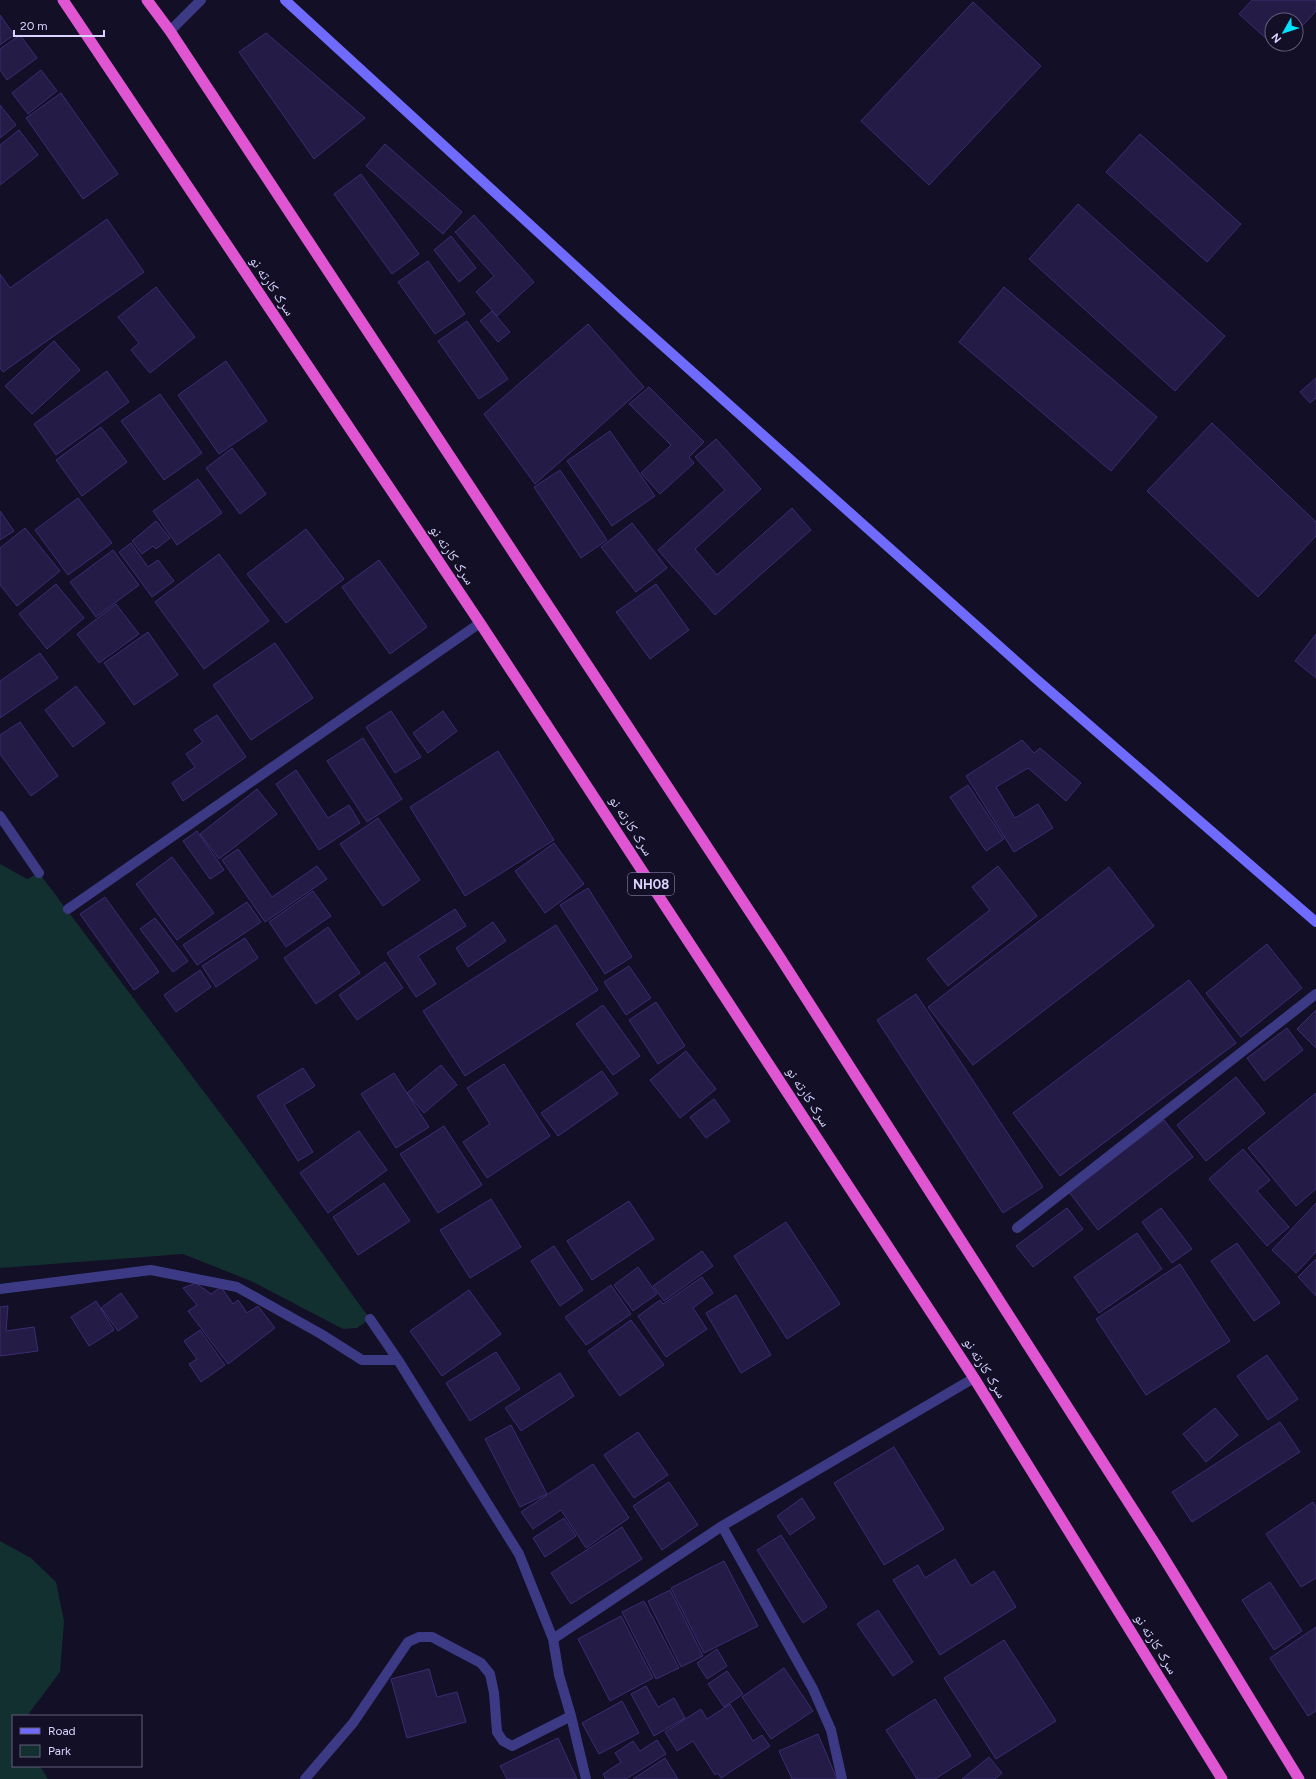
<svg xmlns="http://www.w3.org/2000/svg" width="1316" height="1779" font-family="Figtree,'Noto Naskh Arabic',sans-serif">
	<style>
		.green { fill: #12302f }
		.building { fill: #241b47; stroke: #3b2d73 }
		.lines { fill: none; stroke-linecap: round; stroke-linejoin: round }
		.service { stroke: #3d3a85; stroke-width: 10 }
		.minor { stroke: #3d3a85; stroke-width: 10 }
		.secondary { stroke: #6f6bff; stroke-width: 10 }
		.trunk { stroke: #e055d1; stroke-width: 11 }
		.labels { text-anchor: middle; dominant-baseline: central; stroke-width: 3.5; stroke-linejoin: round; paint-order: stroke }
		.shield { fill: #130f26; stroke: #9e99be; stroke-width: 1 }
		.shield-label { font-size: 13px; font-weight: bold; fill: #d9d4ff }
		.street-label { font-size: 14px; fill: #d9d4ff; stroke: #130f26 }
	</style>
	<rect width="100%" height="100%" fill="#130f26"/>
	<!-- green -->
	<path class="green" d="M 0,864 L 27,879 L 39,873 L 241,1141 L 370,1319 L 357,1328 L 343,1329 L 251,1281 L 183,1254 L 0,1268 Z
		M 0,1541 L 31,1558 L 56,1582 L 64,1621 L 60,1672 L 27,1716 L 13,1716 L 13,1766 L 40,1766 L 48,1779 L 0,1779 Z"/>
	<!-- building -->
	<path class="building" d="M 1252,0 L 1316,0 L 1316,11 L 1296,33 L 1296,20 L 1272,20 L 1272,44 L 1286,44 L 1280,51 L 1239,14 Z
		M 973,2 L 1041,66 L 929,185 L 861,121 Z
		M 0,15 L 14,35 L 0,45 Z
		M 266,33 L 365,118 L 314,159 L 239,52 Z
		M 20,35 L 37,58 L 7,80 L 0,70 L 0,49 Z
		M 41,70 L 57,91 L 28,114 L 12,93 Z
		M 61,93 L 118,174 L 83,199 L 26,118 Z
		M 0,105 L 16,125 L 0,138 Z
		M 19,130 L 38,155 L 0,185 L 0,145 Z
		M 1140,134 L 1241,224 L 1207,262 L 1106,172 Z
		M 385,144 L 462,212 L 443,234 L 366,166 Z
		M 361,174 L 419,254 L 392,274 L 334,194 Z
		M 1078,204 L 1225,336 L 1175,391 L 1029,259 Z
		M 474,215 L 534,282 L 497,316 L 476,292 L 494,276 L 455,232 Z
		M 107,219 L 144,272 L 3,372 L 0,368 L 0,274 L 10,288 Z
		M 451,236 L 476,268 L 459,282 L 434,250 Z
		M 428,261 L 465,314 L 435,334 L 398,282 Z
		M 156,287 L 195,337 L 150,373 L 131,350 L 139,343 L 118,317 Z
		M 1004,287 L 1157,417 L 1111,471 L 959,342 Z
		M 492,311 L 510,332 L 498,342 L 480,321 Z
		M 467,321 L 508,379 L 479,399 L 438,341 Z
		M 588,324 L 644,387 L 535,484 L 484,414 Z
		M 54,341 L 80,370 L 32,414 L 5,386 Z
		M 226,361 L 267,421 L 219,454 L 178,395 Z
		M 107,371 L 129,402 L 56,455 L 34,424 Z
		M 1316,378 L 1316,398 L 1310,403 L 1300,392 Z
		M 649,387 L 704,442 L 689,457 L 694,463 L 660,494 L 641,473 L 671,445 L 629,404 Z
		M 160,394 L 202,453 L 164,480 L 121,421 Z
		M 1212,423 L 1316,522 L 1316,536 L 1258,597 L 1147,491 Z
		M 101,427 L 127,462 L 82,496 L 56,460 Z
		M 610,431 L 655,496 L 612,526 L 567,461 Z
		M 716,439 L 761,489 L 695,549 L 717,575 L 792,508 L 811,530 L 715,615 L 658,550 L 725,490 L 695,457 Z
		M 232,448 L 266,494 L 240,514 L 206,468 Z
		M 560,470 L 607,540 L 581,558 L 534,487 Z
		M 198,479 L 222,513 L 177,545 L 153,511 Z
		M 78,498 L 112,543 L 68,575 L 35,530 Z
		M 0,511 L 14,531 L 0,540 Z
		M 156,521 L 170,538 L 156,549 L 153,546 L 142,554 L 132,541 Z
		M 632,523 L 667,568 L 636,592 L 601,547 Z
		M 25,528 L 60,571 L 17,606 L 0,585 L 0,548 Z
		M 306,529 L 344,579 L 286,623 L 247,574 Z
		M 131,543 L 148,567 L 158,560 L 174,581 L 152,597 L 119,552 Z
		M 113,550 L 139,585 L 96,617 L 70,582 Z
		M 219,554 L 269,621 L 204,669 L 155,602 Z
		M 379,560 L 427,627 L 390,654 L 342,587 Z
		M 56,584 L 84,618 L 47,649 L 19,614 Z
		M 656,584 L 689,630 L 650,659 L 616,612 Z
		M 116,604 L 139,634 L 99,663 L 77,634 Z
		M 148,632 L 178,675 L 134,705 L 104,663 Z
		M 1316,634 L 1316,678 L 1295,661 Z
		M 275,643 L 313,698 L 251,740 L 213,685 Z
		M 40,653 L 58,678 L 0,718 L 0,681 Z
		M 76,686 L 105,723 L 73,747 L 45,710 Z
		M 391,711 L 421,757 L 395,773 L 366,727 Z
		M 443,711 L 457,731 L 428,753 L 413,733 Z
		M 217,715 L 246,757 L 183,801 L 172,783 L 195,767 L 186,754 L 203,742 L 194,730 Z
		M 20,722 L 58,776 L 31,796 L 0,754 L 0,735 Z
		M 363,738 L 402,799 L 367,822 L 327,761 Z
		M 1022,740 L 1034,753 L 1040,748 L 1081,783 L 1066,801 L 1028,768 L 996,787 L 1015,818 L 1038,804 L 1053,828 L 1014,852 L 966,776 Z
		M 498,751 L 554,840 L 465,896 L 410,807 Z
		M 296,770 L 328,818 L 349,805 L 360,823 L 319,850 L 276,784 Z
		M 968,785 L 1004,839 L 986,851 L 950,797 Z
		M 257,789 L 277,814 L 219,859 L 200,834 Z
		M 378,818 L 420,880 L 383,906 L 340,844 Z
		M 197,831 L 224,870 L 210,879 L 183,841 Z
		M 554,843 L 584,884 L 545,913 L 515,871 Z
		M 238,849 L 272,897 L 317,866 L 327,879 L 265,922 L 222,860 Z
		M 172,857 L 214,913 L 177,940 L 136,884 Z
		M 998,866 L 1037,916 L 948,986 L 927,959 L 990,910 L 972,887 Z
		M 1109,867 L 1154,926 L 973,1065 L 928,1007 Z
		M 588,888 L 632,957 L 605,974 L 560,905 Z
		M 313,891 L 331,916 L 286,947 L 269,922 Z
		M 105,897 L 159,972 L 134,990 L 80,914 Z
		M 247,902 L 261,922 L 197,965 L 183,945 Z
		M 455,909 L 466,926 L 418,956 L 436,984 L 416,997 L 387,953 Z
		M 155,918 L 188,961 L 173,972 L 140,929 Z
		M 493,922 L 506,941 L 468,967 L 456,948 Z
		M 556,925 L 598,990 L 465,1076 L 423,1011 Z
		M 328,927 L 360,973 L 316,1004 L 284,958 Z
		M 245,938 L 258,958 L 216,987 L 202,966 Z
		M 1267,944 L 1302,988 L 1241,1037 L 1206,993 Z
		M 385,962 L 403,988 L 357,1020 L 339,995 Z
		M 629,966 L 651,998 L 626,1015 L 604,982 Z
		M 200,970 L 211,987 L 176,1012 L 164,995 Z
		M 1189,980 L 1236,1043 L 1060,1176 L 1013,1113 Z
		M 916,994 L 1043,1187 L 1003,1213 L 877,1020 Z
		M 656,1002 L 685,1046 L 658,1064 L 629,1020 Z
		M 603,1005 L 640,1056 L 613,1075 L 576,1024 Z
		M 1316,1010 L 1316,1048 L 1297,1029 Z
		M 1287,1028 L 1303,1050 L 1264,1081 L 1247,1058 Z
		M 686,1051 L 716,1089 L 680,1118 L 650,1080 Z
		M 504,1064 L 550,1136 L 487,1178 L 463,1142 L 490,1124 L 467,1088 Z
		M 441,1065 L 457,1085 L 424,1113 L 407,1093 Z
		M 303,1068 L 315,1086 L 284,1105 L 313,1152 L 298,1161 L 257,1096 Z
		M 602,1071 L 618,1094 L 558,1136 L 541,1113 Z
		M 394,1073 L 429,1127 L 396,1148 L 361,1094 Z
		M 1236,1077 L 1265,1113 L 1206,1161 L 1177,1125 Z
		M 1316,1093 L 1316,1189 L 1296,1206 L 1248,1148 Z
		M 714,1099 L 730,1121 L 706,1138 L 690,1117 Z
		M 1164,1120 L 1193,1157 L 1098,1230 L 1069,1192 Z
		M 444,1126 L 482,1185 L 438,1213 L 400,1154 Z
		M 359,1131 L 387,1170 L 328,1213 L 300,1173 Z
		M 1243,1149 L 1270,1180 L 1257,1191 L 1289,1227 L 1267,1246 L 1209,1179 Z
		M 384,1183 L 410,1221 L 358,1255 L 333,1217 Z
		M 491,1199 L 521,1247 L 470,1278 L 440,1230 Z
		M 629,1201 L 654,1239 L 592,1280 L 567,1241 Z
		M 1316,1203 L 1316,1252 L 1296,1273 L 1272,1250 Z
		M 1067,1208 L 1083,1229 L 1033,1267 L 1016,1246 Z
		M 1161,1208 L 1192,1249 L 1172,1263 L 1142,1222 Z
		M 786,1222 L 840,1304 L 787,1339 L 734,1256 Z
		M 1137,1233 L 1162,1269 L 1099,1313 L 1074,1277 Z
		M 1237,1243 L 1280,1303 L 1254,1321 L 1211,1261 Z
		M 554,1246 L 583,1290 L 560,1306 L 531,1261 Z
		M 702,1251 L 713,1266 L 664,1301 L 653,1286 Z
		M 1316,1259 L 1316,1296 L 1298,1277 Z
		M 1180,1264 L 1230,1341 L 1146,1395 L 1096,1319 Z
		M 638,1267 L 657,1294 L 633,1311 L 614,1285 Z
		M 702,1277 L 713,1293 L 693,1308 L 707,1329 L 666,1357 L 638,1316 L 660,1300 L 663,1304 Z
		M 196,1283 L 211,1294 L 221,1287 L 233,1304 L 238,1300 L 247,1313 L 258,1306 L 275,1328 L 228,1364 L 188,1311 L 197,1305 L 183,1288 Z
		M 611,1285 L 631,1314 L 586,1345 L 565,1317 Z
		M 469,1290 L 501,1334 L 442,1376 L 410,1331 Z
		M 121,1293 L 138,1317 L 118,1331 L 101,1308 Z
		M 736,1295 L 771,1355 L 741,1373 L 706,1313 Z
		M 96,1301 L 114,1330 L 89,1346 L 71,1317 Z
		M 8,1306 L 6,1331 L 34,1327 L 38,1351 L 0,1356 L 0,1307 Z
		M 631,1320 L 664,1365 L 620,1396 L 588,1351 Z
		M 200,1330 L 225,1365 L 201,1382 L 189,1364 L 197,1359 L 184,1341 Z
		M 496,1352 L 520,1389 L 470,1421 L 446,1383 Z
		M 1267,1355 L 1298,1399 L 1268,1420 L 1237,1376 Z
		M 560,1373 L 574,1396 L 521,1431 L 505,1408 Z
		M 1215,1408 L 1238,1435 L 1206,1462 L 1183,1434 Z
		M 1280,1422 L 1300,1452 L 1192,1522 L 1172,1492 Z
		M 511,1425 L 547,1494 L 520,1507 L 485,1439 Z
		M 638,1432 L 668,1475 L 634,1498 L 604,1455 Z
		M 894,1447 L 944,1529 L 884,1565 L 834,1483 Z
		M 593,1464 L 629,1518 L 586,1548 L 561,1510 L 533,1529 L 521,1512 Z
		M 669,1482 L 698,1525 L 662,1550 L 633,1506 Z
		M 802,1498 L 815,1518 L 790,1535 L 777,1516 Z
		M 1313,1502 L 1316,1507 L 1316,1578 L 1301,1587 L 1266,1534 Z
		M 564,1518 L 576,1536 L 545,1557 L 533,1538 Z
		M 622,1527 L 642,1559 L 571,1604 L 551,1573 Z
		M 781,1535 L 827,1607 L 803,1623 L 757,1550 Z
		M 955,1559 L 971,1586 L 994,1571 L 1016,1607 L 940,1655 L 893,1580 L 918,1565 L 925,1578 Z
		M 724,1561 L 758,1626 L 704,1653 L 671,1588 Z
		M 1270,1582 L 1302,1631 L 1274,1650 L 1242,1600 Z
		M 670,1590 L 703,1656 L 681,1667 L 648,1601 Z
		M 644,1601 L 679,1668 L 656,1679 L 622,1612 Z
		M 878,1610 L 913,1662 L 893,1676 L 857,1624 Z
		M 621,1616 L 653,1678 L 610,1701 L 578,1639 Z
		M 1316,1627 L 1316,1711 L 1308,1716 L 1270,1658 Z
		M 1004,1640 L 1056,1721 L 996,1759 L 944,1678 Z
		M 717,1649 L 727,1666 L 707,1679 L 697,1663 Z
		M 784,1668 L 813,1711 L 771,1739 L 742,1697 Z
		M 429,1669 L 437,1697 L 457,1692 L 466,1722 L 407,1738 L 391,1679 Z
		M 727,1671 L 743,1694 L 724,1707 L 708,1684 Z
		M 646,1686 L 658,1707 L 674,1698 L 685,1718 L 654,1736 L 631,1694 Z
		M 935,1699 L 971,1756 L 935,1779 L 917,1779 L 886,1730 Z
		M 622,1701 L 639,1733 L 599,1754 L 582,1723 Z
		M 730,1704 L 753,1741 L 762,1735 L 770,1746 L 721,1778 L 718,1773 L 715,1775 L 693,1741 L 677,1751 L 665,1732 L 701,1709 L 707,1719 Z
		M 818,1734 L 837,1779 L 792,1779 L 779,1751 Z
		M 558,1738 L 577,1779 L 507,1779 L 500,1766 Z
		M 657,1740 L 666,1754 L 626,1779 L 606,1779 L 603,1774 L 621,1762 L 615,1753 L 633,1741 L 640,1751 Z
		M 989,1757 L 1002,1773 L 995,1779 L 962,1779 Z
		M 665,1758 L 678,1779 L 633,1779 Z"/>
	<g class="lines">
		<!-- service -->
		<path class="service" d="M 1017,1228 L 1316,994"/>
		<!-- minor -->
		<path class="minor" d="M 170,31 L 201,0
			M 0,816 L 39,873
			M 68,909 L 480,623
			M 0,1289 L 151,1270 L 237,1287 L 321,1334 L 362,1360 L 398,1360
			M 370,1319 L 398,1360 L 519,1554 L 553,1639 L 559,1675 L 571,1716 L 586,1779
			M 722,1526 L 813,1689 L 831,1730 L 842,1779
			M 553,1639 L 722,1526 L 974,1378
			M 305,1779 L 353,1723 L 408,1642 L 419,1637 L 432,1637 L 481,1663 L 490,1674 L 494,1693 L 497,1732 L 503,1741 L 512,1746 L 571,1716"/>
		<!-- secondary -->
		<path class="secondary" d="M 285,0 L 623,310 L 1036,679 L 1316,922"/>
		<!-- trunk -->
		<path class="trunk" d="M 63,0 L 480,623 L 974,1378 L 1222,1779
			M 147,0 L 170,31 L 779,956 L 1159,1550 L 1299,1779"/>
	</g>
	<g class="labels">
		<!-- shield labels -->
		<rect class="shield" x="628" y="873" width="46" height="22" rx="3"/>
		<g class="shield-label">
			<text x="651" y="884">NH08</text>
		</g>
		<!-- street labels -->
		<g class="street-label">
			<text transform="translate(272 286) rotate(56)">سرک کارته نو</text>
			<text transform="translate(452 555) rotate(56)">سرک کارته نو</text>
			<text transform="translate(631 826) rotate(57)">سرک کارته نو</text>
			<text transform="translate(808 1097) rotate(57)">سرک کارته نو</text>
			<text transform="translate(985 1368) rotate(58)">سرک کارته نو</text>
			<text transform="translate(1156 1644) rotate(58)">سرک کارته نو</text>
		</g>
	</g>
	<!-- legend -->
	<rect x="12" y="1715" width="130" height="52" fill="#130f26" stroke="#625e7d"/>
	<rect x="20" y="1728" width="20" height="6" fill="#6f6bff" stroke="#625e7d"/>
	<text x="48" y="1735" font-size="12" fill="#d9d4ff">Road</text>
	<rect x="20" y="1745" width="20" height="12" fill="#12302f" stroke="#625e7d"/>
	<text x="48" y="1755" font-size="12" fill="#d9d4ff">Park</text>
	<!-- north arrow -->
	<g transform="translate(1284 32) rotate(231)"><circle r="19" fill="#130f26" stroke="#625e7d"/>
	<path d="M0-3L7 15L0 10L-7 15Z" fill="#00e5ff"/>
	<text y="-6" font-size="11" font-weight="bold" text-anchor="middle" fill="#d9d4ff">N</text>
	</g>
	<!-- scale -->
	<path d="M14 30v6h90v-6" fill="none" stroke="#d9d4ff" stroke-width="2"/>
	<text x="20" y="30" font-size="12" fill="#d9d4ff" stroke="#130f26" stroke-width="3" paint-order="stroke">20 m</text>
</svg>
